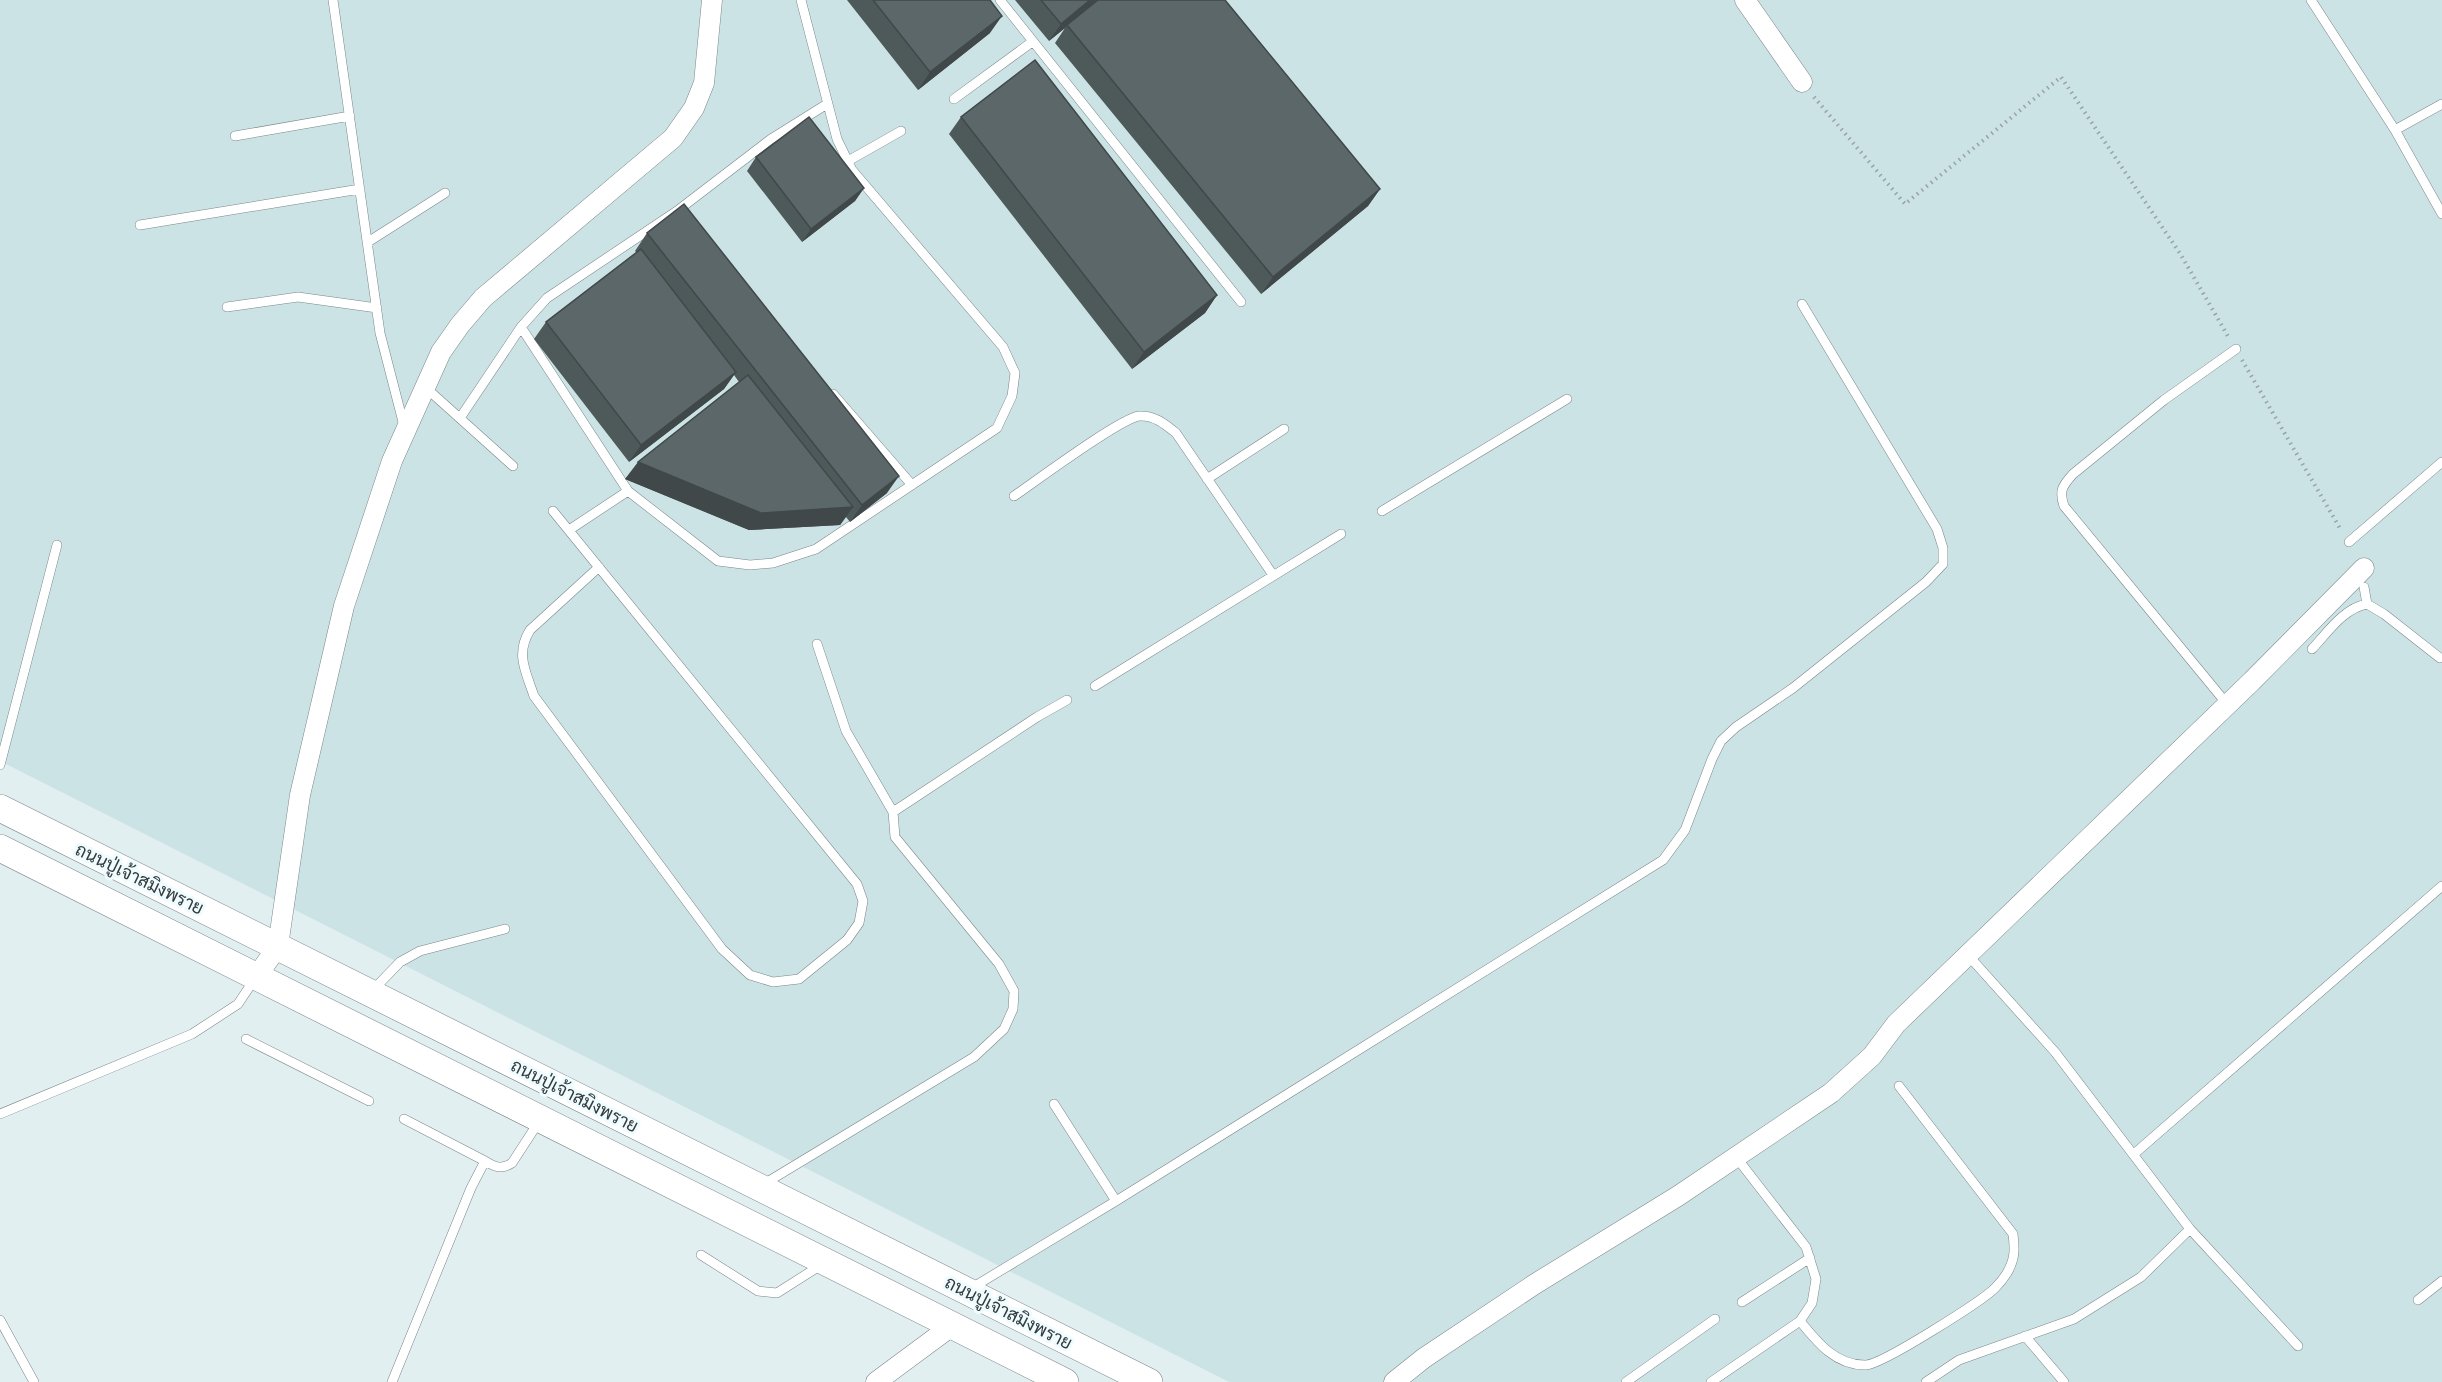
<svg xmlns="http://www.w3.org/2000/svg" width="2442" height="1382" font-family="Barlow,Sarabun,sans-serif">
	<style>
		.built { fill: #cce3e6 }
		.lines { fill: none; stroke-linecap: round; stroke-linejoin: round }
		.lane-casing { stroke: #7a8689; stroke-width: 10 }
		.street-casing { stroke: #7a8689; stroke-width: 21 }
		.secondary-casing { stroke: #7a8689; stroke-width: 28 }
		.path { stroke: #99a3a5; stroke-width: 4; stroke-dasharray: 1.5 4.5; stroke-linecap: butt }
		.lane { stroke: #fff; stroke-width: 9 }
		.street { stroke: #fff; stroke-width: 20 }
		.secondary { stroke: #fff; stroke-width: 27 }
		.wall { fill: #4e595a }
		.shaded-wall { fill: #40484a }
		.building { fill: #5b6769; stroke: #40484a; stroke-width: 1.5 }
		.labels { text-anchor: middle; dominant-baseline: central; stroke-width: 6; stroke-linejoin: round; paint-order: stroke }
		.street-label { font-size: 18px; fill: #353a3b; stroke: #eefcff }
	</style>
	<rect width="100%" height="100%" fill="#e1eff1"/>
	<!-- built -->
	<path class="built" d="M 0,0 L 2442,0 L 2442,1382 L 1229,1382 L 0,761 Z"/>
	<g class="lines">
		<defs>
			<path id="lane" d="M 333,0 L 380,333 L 404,426
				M 1000,0 L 1241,302
				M 2311,0 L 2395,130 L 2442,214
				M 954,99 L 1032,42
				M 2395,130 L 2442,104
				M 235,136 L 350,116
				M 848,161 L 901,131
				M 140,225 L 360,189
				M 368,242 L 445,193
				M 227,307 L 298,297 L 377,308
				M 521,327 L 628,491 L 718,561 L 750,565 L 773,563 L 816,549 L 997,428 L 1012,396 L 1015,373 L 1003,347 L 852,170 L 837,139 L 801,0
				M 425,387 L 513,466
				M 833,394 L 912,485
				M 460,418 L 521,327 L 547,298 L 677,211 L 771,139 L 827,104
				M 1207,479 L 1284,429
				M 1014,496 C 1036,481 1119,419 1139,416 C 1154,415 1165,424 1176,433 L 1273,575
				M 553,511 L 857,884 L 863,901 L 859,923 L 847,940 L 799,979 L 773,982 L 750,975 L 722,949 L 534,696 C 526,672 515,654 530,630 L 599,567
				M 1382,511 L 1567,399
				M 569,530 L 628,491
				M 2349,542 L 2442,462
				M 2364,587 L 2367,604
				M 817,644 L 846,731 L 893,812
				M 2312,649 C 2328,632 2344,608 2367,604 L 2384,614 L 2440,658
				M 1095,686 L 1341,534
				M 2227,704 L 2064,506 C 2059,491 2062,486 2073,474 L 2164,400 L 2236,349
				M 0,765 L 57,545
				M 372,991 L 400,962 L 420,951 L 505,929
				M 246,1039 L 369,1101
				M 1054,1104 L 1116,1201
				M 0,1114 L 192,1034 L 238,1004 L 256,977
				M 2134,1154 L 2442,886
				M 485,1161 C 495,1167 501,1170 512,1163 L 540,1120
				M 764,1184 L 974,1057 L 1004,1029 L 1013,1009 L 1014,991 L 999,964 L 895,837 L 893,812 L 1037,717 L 1067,700
				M 2190,1229 L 2298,1346
				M 701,1255 L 758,1291 L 777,1293 L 821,1265
				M 970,1289 L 1116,1201 L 1663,860 L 1685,830 L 1712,759 L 1721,741 L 1736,727 L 1793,688 L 1926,582 L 1943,564 L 1943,548 L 1937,529 L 1802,304
				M 2418,1300 L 2442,1281
				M 1742,1302 L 1810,1258
				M 0,1320 L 34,1382
				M 1800,1321 C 1817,1342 1836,1366 1866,1365 C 1883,1364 1982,1301 1995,1288 C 1999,1284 2004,1278 2007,1273 C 2015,1259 2015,1250 2013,1234 L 1899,1086
				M 2025,1336 L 2064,1382
				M 392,1382 L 471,1188 L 485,1161 L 404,1119
				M 1626,1382 L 1715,1319
				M 1711,1382 L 1800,1321 L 1812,1303 L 1816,1279 L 1806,1247 L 1736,1157
				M 1926,1382 L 1959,1360 L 2074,1319 L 2141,1277 L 2190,1229 L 2055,1052 L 1967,954"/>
			<path id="street" d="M 1745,0 L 1802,82
				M 257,976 L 278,946 L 300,795 L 344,606 L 392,461 L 441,352 L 460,325 L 483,298 L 673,138 L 694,108 L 704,83 L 712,0
				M 876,1382 L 953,1325
				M 1394,1382 L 1424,1358 L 1535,1284 L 1678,1196 L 1831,1093 L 1872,1056 L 1896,1024 L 2252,681 L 2364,568"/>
			<path id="secondary" d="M 0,808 L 1149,1382
				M 0,848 L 1065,1382"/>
		</defs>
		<!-- lane casing -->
		<use href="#lane" class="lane-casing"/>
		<!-- street casing -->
		<use href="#street" class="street-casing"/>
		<!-- secondary casing -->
		<use href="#secondary" class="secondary-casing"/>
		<!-- path -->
		<path class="path" d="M 1814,97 L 1905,204 L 2061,77 L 2181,255 L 2229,338
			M 2242,360 L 2341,530"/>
		<!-- lane -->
		<use href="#lane" class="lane"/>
		<!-- street -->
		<use href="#street" class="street"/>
		<!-- secondary -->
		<use href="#secondary" class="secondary"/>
	</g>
	<!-- wall -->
	<path class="wall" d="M 847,0 L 990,0 L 990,33 L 918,90 Z
		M 1015,0 L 1225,0 L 1380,189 L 1368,206 L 1261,294 L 1055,43 L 1065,28 L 1049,41 Z
		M 961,117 L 1217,295 L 1205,313 L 1132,369 L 949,134 Z
		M 756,157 L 864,188 L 855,201 L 802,242 L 747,171 Z
		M 647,233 L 887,493 L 850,522 L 846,517 L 840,525 L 749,530 L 625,479 L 739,382 L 734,375 L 724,389 L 629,462 L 534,339 L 546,322 L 637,253 L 635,251 Z"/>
	<!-- shaded-wall -->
	<path class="shaded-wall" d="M 1090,0 L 1100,0 L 1067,25 L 1065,28 L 1049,41 L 1061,24 Z
		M 1002,16 L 990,33 L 918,90 L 930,72 Z
		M 864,188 L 855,201 L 802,242 L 811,229 Z
		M 1380,189 L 1368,206 L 1261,294 L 1273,277 Z
		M 1217,295 L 1205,313 L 1132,369 L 1144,352 Z
		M 736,372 L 724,389 L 629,462 L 641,445 Z
		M 638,462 L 853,507 L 840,525 L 749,530 L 625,479 Z
		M 899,476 L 887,493 L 850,522 L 862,505 Z"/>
	<!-- building -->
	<path class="building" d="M 873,0 L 990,0 L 1002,16 L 930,72 Z
		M 1041,0 L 1090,0 L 1061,24 Z
		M 1098,0 L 1225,0 L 1380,189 L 1273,277 L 1067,25 Z
		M 1035,60 L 1217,295 L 1144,352 L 961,117 Z
		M 809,117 L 864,188 L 811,229 L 756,157 Z
		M 684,204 L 899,476 L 862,505 L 647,233 Z
		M 641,249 L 736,372 L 641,445 L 546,322 Z
		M 748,375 L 853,507 L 761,513 L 638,462 Z"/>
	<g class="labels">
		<!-- street labels -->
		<g class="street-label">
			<text transform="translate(140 878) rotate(26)">ถนนปู่เจ้าสมิงพราย</text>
			<text transform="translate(575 1095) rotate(27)">ถนนปู่เจ้าสมิงพราย</text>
			<text transform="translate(1009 1312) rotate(27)">ถนนปู่เจ้าสมิงพราย</text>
		</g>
	</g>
</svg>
